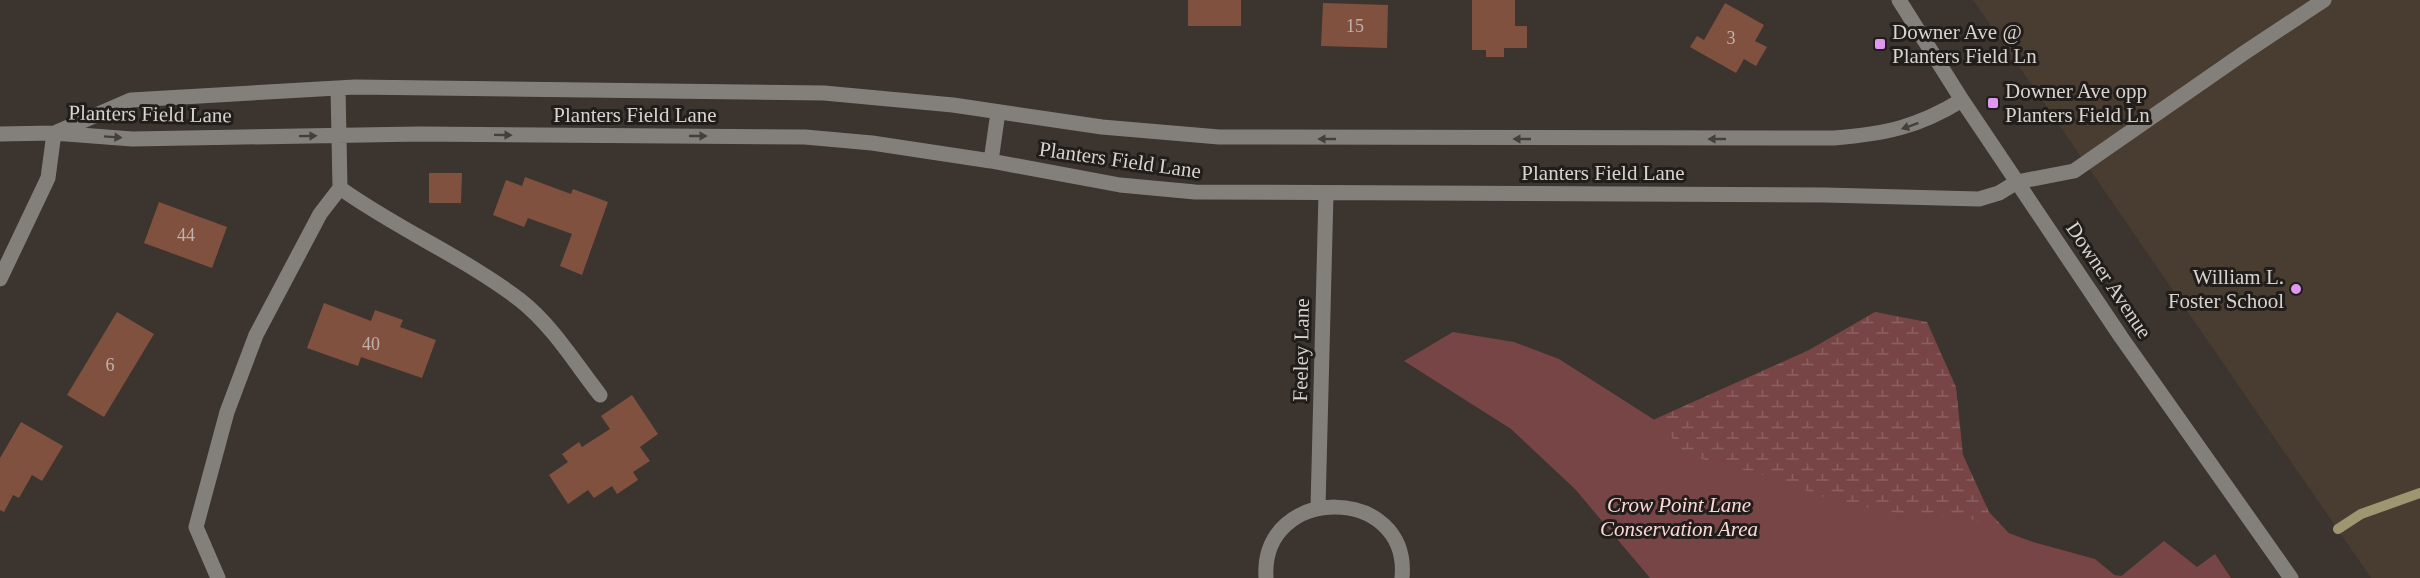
<svg xmlns="http://www.w3.org/2000/svg" width="2420" height="578" font-family="'Times New Roman',serif">
	<style>
		.built { fill: #493c31 }
		.wetland { fill: url(#wetland-marsh) }
		.green { fill: #784546 }
		.lines { fill: none; stroke-linecap: round; stroke-linejoin: round }
		.stream { stroke: #9d9671; stroke-width: 10 }
		.building { fill: #815140 }
		.minor { stroke: #83807c; stroke-width: 15 }
		.oneway { fill: #43403c }
		.poi-dot { fill: #df98f2; stroke: #201d1a; stroke-width: 2 }
		.labels { text-anchor: middle; dominant-baseline: central; stroke-width: 6; stroke-linejoin: round; paint-order: stroke }
		.number-label { font-size: 18px; fill: #c2b2ab }
		.poi-label { font-size: 21px; fill: #d8d3cf; stroke: #201d1a; text-anchor: start }
		.street-label { font-size: 21px; fill: #d8d3cf; stroke: #201d1a }
		.park-label { font-size: 21px; font-style: italic; fill: #fcd8d7; stroke: #201d1a }
	</style>
	<defs>
		<pattern id="wetland-marsh" width="20" height="14" patternUnits="userSpaceOnUse" patternTransform="scale(1.5)"><rect width="20" height="14" fill="#784546"/><path d="M1 5h8M5 5V1M11 12h8M15 12V8" fill="none" stroke="#8a5f60"/></pattern>
	</defs>
	<rect width="100%" height="100%" fill="#3c342e"/>
	<!-- built -->
	<path class="built" d="M 1973,0 L 2420,0 L 2420,578 L 2371,578 Z"/>
	<!-- wetland -->
	<path class="wetland" d="M 1875,312 L 1927,322 L 1956,387 L 1963,455 L 1989,512 L 2040,566 L 2138,578 L 1669,578 L 1612,465 L 1655,419 L 1809,350 Z"/>
	<!-- green -->
	<path class="green" d="M 1453,332 L 1514,342 L 1559,359 L 1664,426 L 1683,454 L 1767,476 L 1837,502 L 1902,514 L 1968,518 L 2033,542 L 2095,559 L 2118,578 L 1650,578 L 1575,489 L 1511,429 L 1404,361 Z
		M 2164,541 L 2197,567 L 2215,554 L 2231,578 L 2119,578 Z"/>
	<g class="lines">
		<!-- stream -->
		<path class="stream" d="M 2338,529 L 2361,514 L 2420,493"/>
	</g>
	<!-- building -->
	<path class="building" d="M 1188,0 L 1241,0 L 1241,26 L 1188,26 Z
		M 1472,0 L 1515,0 L 1515,26 L 1527,26 L 1527,48 L 1504,48 L 1504,57 L 1486,57 L 1486,50 L 1472,50 Z
		M 1323,3 L 1388,5 L 1387,48 L 1321,46 Z
		M 1725,3 L 1764,25 L 1755,41 L 1767,47 L 1756,66 L 1744,59 L 1736,73 L 1690,47 L 1697,36 L 1704,40 Z
		M 429,173 L 462,173 L 461,203 L 429,203 Z
		M 525,177 L 571,194 L 573,189 L 608,202 L 582,275 L 560,266 L 572,234 L 528,218 L 524,227 L 493,215 L 506,180 L 522,186 Z
		M 159,202 L 227,227 L 212,268 L 144,243 Z
		M 324,303 L 371,321 L 375,310 L 403,320 L 400,327 L 436,340 L 422,378 L 361,357 L 358,366 L 307,348 Z
		M 117,312 L 154,334 L 104,417 L 67,395 Z
		M 632,395 L 658,434 L 640,447 L 650,461 L 633,472 L 638,480 L 617,494 L 612,486 L 594,498 L 588,490 L 568,504 L 549,475 L 568,462 L 562,454 L 579,442 L 582,447 L 610,429 L 601,416 Z
		M 21,422 L 63,446 L 42,481 L 32,475 L 19,498 L 13,495 L 4,512 L 0,510 L 0,458 Z"/>
	<g class="lines">
		<!-- minor -->
		<path class="minor" d="M 1899,0 L 1962,100 L 2121,337 L 2291,578
			M 57,132 L 131,100 L 355,87 L 824,93 L 953,105 L 1102,127 L 1219,137 L 1834,138 C 1885,134 1918,127 1962,100
			M 0,134 L 54,133 L 132,139 L 419,134 L 805,137 L 872,143 L 991,161 L 1120,185 L 1195,192 L 1825,195 L 1979,199 L 1999,193 L 2017,182 L 2074,171 L 2244,53 L 2324,0
			M 991,161 L 998,112
			M 340,188 C 397,229 464,257 520,300 C 552,325 575,363 600,395
			M 0,279 L 48,178 L 54,133
			M 1318,507 L 1326,194
			M 218,578 L 196,527 L 227,412 L 256,335 L 320,214 L 340,188 L 338,88
			M 1266,578 C 1260,483 1411,484 1402,578"/>
	</g>
	<!-- one-way arrows -->
	<defs><path id="oneway-solid" d="M-6-.8H1V-3.2L6.5 0L1 3.2V.8H-6Z" transform="scale(1.5)"/></defs>
	<g class="oneway">
		<use href="#oneway-solid" transform="translate(1910 126) rotate(160)"/>
		<use href="#oneway-solid" transform="translate(503 135) rotate(1)"/>
		<use href="#oneway-solid" transform="translate(308 136) rotate(-1)"/>
		<use href="#oneway-solid" transform="translate(698 136)"/>
		<use href="#oneway-solid" transform="translate(113 137) rotate(4)"/>
		<use href="#oneway-solid" transform="translate(1327 139) rotate(-180)"/>
		<use href="#oneway-solid" transform="translate(1522 139) rotate(180)"/>
		<use href="#oneway-solid" transform="translate(1717 139) rotate(180)"/>
	</g>
	<!-- markers -->
	<g class="poi-dot">
		<rect x="1874" y="38" width="12" height="12" rx="3"/>
		<rect x="1987" y="97" width="12" height="12" rx="3"/>
		<circle cx="2296" cy="289" r="6"/>
	</g>
	<g class="labels">
		<!-- number labels -->
		<g class="number-label">
			<text x="1355" y="26">15</text>
			<text x="1731" y="38">3</text>
			<text x="186" y="235">44</text>
			<text x="371" y="344">40</text>
			<text x="110" y="365">6</text>
		</g>
		<!-- poi labels -->
		<g class="poi-label">
			<text x="1892" y="32">Downer Ave @<tspan x="1892" dy="24">Planters Field Ln</tspan></text>
			<text x="2005" y="91">Downer Ave opp<tspan x="2005" dy="24">Planters Field Ln</tspan></text>
			<text x="2284" y="277" text-anchor="end">William L.<tspan x="2284" dy="24">Foster School</tspan></text>
		</g>
		<!-- street labels -->
		<g class="street-label">
			<text transform="translate(150 114) rotate(1)">Planters Field Lane</text>
			<text x="635" y="115">Planters Field Lane</text>
			<text transform="translate(1120 160) rotate(8)">Planters Field Lane</text>
			<text x="1603" y="173">Planters Field Lane</text>
			<text transform="translate(2109 280) rotate(56)">Downer Avenue</text>
			<text transform="translate(1301 350) rotate(-89)">Feeley Lane</text>
		</g>
		<!-- park labels -->
		<g class="park-label">
			<text x="1679" y="505">Crow Point Lane<tspan x="1679" dy="24">Conservation Area</tspan></text>
		</g>
	</g>
</svg>
